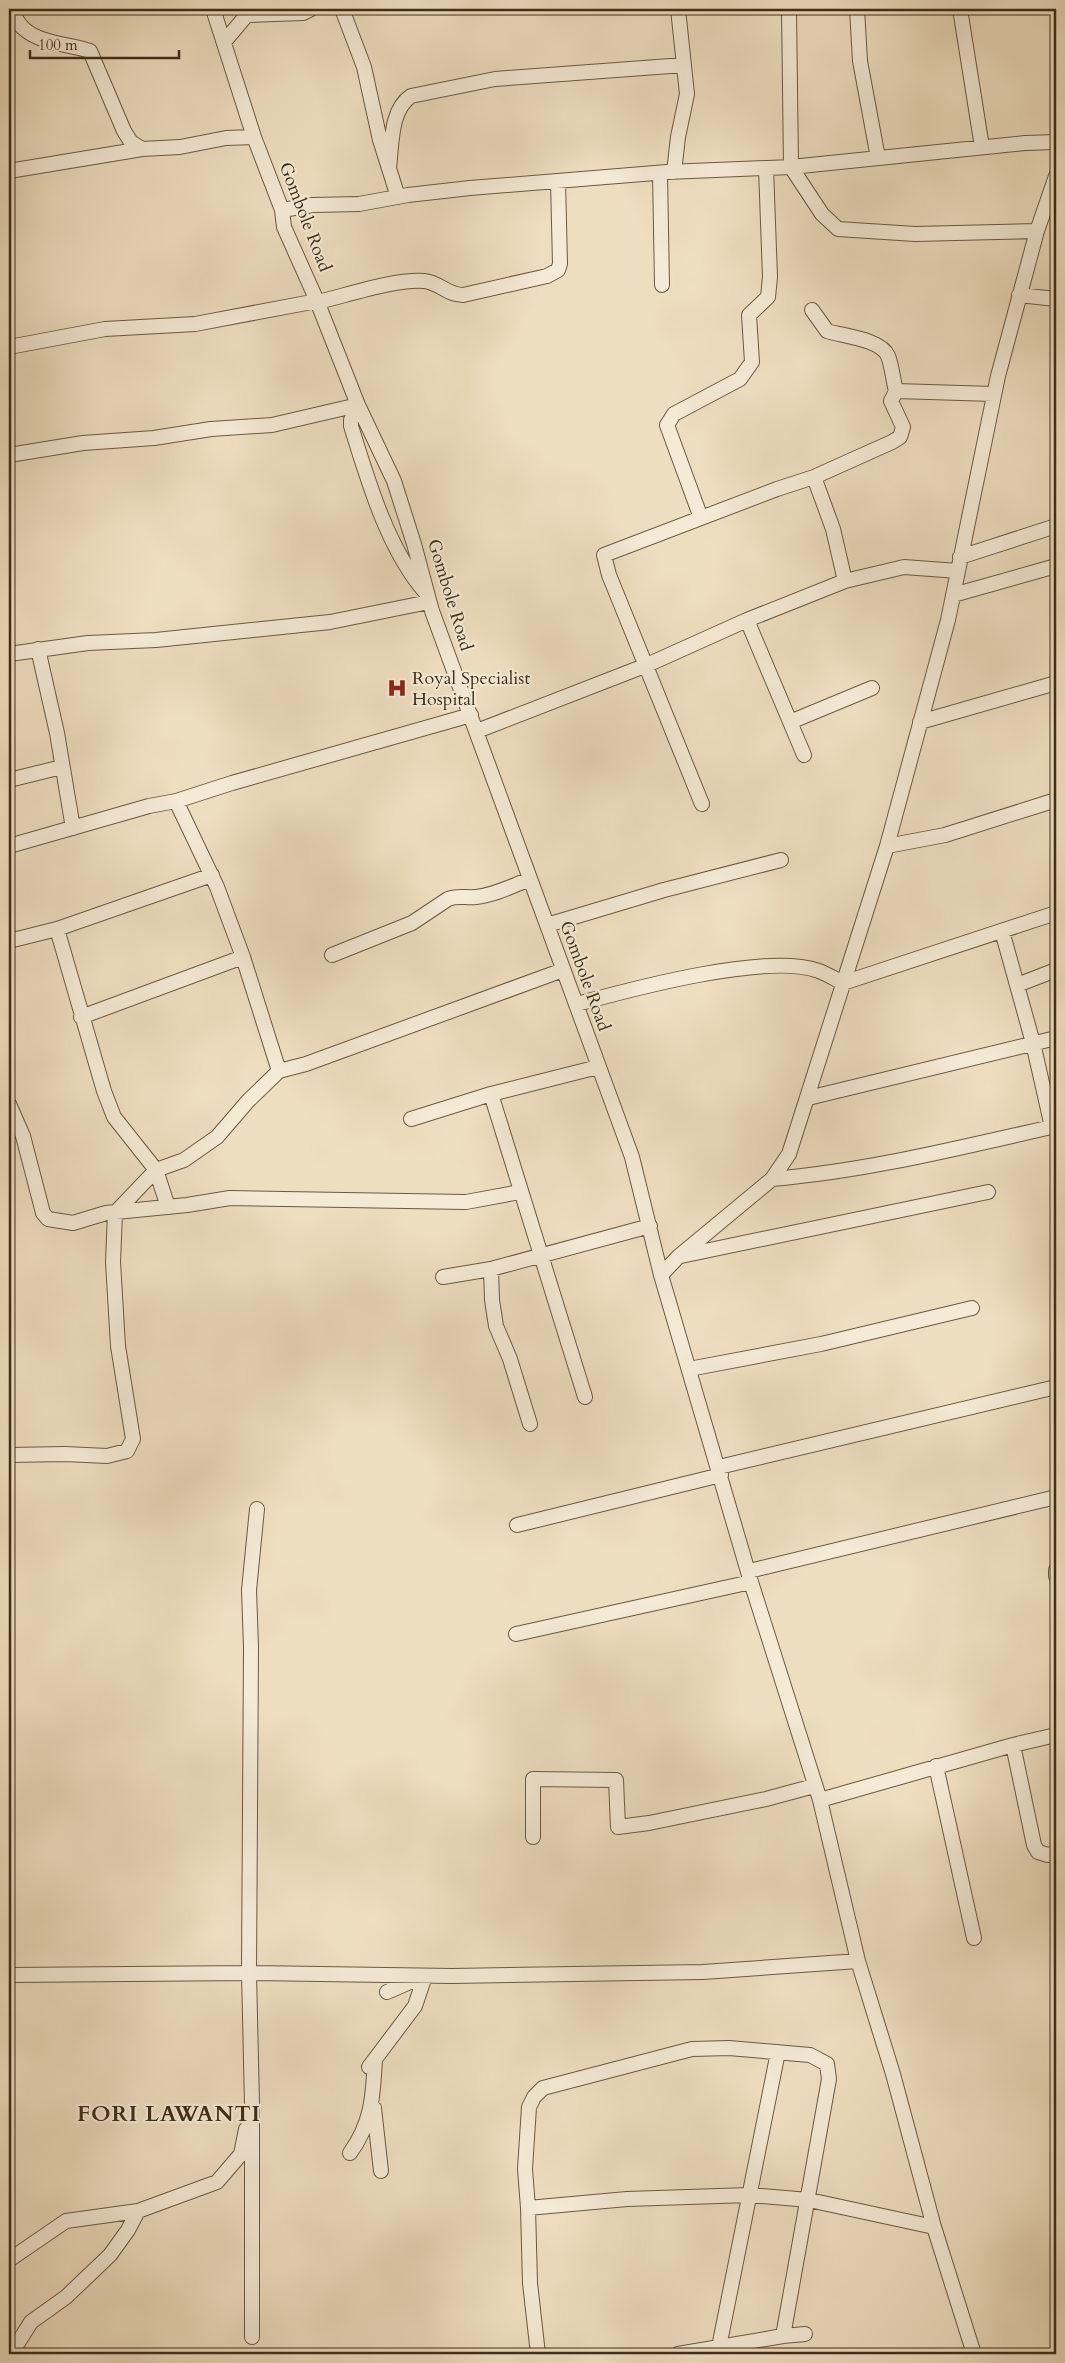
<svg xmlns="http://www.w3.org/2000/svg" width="1065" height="2363" font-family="Cardo,serif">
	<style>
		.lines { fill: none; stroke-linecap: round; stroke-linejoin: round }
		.minor-casing { stroke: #6a5a42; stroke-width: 16 }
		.minor { stroke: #f4ead6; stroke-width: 14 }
		.labels { text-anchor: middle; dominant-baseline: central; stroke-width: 4.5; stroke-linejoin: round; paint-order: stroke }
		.street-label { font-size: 18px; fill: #3e2e18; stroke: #f4ead6 }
		.poi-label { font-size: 18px; fill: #3e2e18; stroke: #f4ead6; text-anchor: start }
		.district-label { font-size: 22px; font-weight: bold; letter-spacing: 1px; fill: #3e2e18; stroke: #f4ead6 }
	</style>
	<rect width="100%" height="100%" fill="#eedec0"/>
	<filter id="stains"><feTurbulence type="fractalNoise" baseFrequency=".004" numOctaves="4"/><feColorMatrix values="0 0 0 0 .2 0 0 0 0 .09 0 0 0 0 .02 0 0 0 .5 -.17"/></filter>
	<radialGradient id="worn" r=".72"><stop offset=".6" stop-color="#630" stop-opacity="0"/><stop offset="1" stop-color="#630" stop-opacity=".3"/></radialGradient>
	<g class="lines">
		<defs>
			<path id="minor" d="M 9,9 C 14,15 18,23 23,28 C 40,44 70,44 90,51 L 124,131 L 131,142 L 142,149
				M 213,9 L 254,137 L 282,210 L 284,227 L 317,301 L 358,405 L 394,481 L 414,544 L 432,611 L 632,1157 L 661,1275 L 751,1582 L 820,1800 L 858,1961 L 893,2074 L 934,2227 L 974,2354
				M 342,9 L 364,67 L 380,140 L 398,197
				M 789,9 L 791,167
				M 857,9 L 860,61 L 878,158
				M 960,9 L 982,147
				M 247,15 L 303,13 L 311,9
				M 224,42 L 251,10
				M 791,167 L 822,214 L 838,229 L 915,234 L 1037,231
				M 389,168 C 392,145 390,110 411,96 L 495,79 L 684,65
				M 9,171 L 142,149 L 180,147 L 226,138 L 254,137
				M 674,172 L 678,137 L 687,94 L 678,9
				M 660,173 L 662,285
				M 282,210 L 313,205 L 359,204 L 408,195 L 470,188 L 667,172 L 791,167 L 1025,143 L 1056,142
				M 1019,295 L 1056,299
				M 318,302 C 348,295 394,279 424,281 C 439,282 447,295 463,295 L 547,276 L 558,270 L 560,264 L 558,181
				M 812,310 L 827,331 C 842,336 881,339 888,356 C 892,366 893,380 896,391
				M 9,347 L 105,329 L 195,324 L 317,301
				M 359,407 L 351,420 L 351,426 C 368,481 388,550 426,593
				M 9,455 L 83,443 L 154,438 L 211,429 L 272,425 L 358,405
				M 701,518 L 667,425 L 674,414 L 740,379 L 752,362 L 749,315 L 768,297 L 770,277 L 766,168
				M 960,557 L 1056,526
				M 845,581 L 904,567 L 958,571
				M 953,595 L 1056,566
				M 747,620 L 804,755
				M 38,649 L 57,733 L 73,828
				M 9,654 L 88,643 L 156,640 L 330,622 L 429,602
				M 790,722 L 872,688
				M 920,722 L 1056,683
				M 477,731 L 647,665 L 747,620 L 845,581 L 833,529 L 814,477
				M 9,780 L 62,767
				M 176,801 L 217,887 L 243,957 L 279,1071
				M 702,804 L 609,575 L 604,555 L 777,489 L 814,477 L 892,442 L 900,437 L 903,427 L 891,401 L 896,391 L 994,394
				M 9,846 L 149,806 L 176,801 L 232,783 L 471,715
				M 887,846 L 945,835 L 1056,800
				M 547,925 L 664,890 L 781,860
				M 57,929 L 104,1091 L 114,1117 L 156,1170 L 168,1207
				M 1002,931 L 1033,1043 L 1052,1127
				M 9,941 L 57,929 L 212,875
				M 332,955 L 412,923 L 448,899 C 457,895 466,898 476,897 C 495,895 512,886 530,879
				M 1017,985 L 1056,970
				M 577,1004 C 632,989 768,952 819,971 C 827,974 835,979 843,983 L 1056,913
				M 81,1017 L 243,957
				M 491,1094 L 585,1397
				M 808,1098 L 1056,1038
				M 9,1104 L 23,1136 L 43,1213 L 48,1219 L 73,1223 L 106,1213 L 187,1205 L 230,1198 L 466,1202 L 520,1192
				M 411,1119 L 491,1094 L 598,1067
				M 772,1179 C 868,1171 962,1147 1056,1126
				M 681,1256 L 988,1192
				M 491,1269 L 492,1300 L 496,1326 L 510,1359 L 530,1424
				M 661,1275 L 678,1257 L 772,1179 L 789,1154 L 887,846 L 948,620 L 998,376 L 1037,231 L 1056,176
				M 443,1277 L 491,1269 L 650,1226
				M 689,1369 L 821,1344 L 972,1308
				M 9,1455 L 65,1454 L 107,1456 L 127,1451 L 133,1439 L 118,1346 L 113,1262 L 115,1213 L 156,1170 L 184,1160 L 217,1137 L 248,1101 L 279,1071 L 306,1064 L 563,970
				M 719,1467 L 1056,1387
				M 517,1525 L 721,1475
				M 1056,1570 L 1056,1576
				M 749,1571 L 1056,1497
				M 516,1634 L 751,1582
				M 1013,1745 L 1034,1845 L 1038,1852 L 1048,1855 L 1056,1853
				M 936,1766 L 974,1938
				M 820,1800 L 1013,1745 L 1056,1735
				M 533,1837 L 533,1779 L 616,1780 L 618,1827 L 649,1823 L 766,1799 L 814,1786
				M 9,1975 L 249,1973 L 452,1976 L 703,1972 L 858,1961
				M 387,1992 L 419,1978
				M 369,2067 L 415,2006 L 425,1976
				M 374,2108 L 381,2171
				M 350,2153 C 372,2123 373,2096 375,2059
				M 528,2208 L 627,2199 L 749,2195 L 809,2200 L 934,2227
				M 9,2260 L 66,2221 L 138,2211 L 217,2182 L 241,2154 L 246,2129
				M 252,2337 L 252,2104 L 249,1973 L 251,1647 L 249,1590 L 257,1509
				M 719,2347 L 778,2052
				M 11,2354 L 31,2322 L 66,2297 L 110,2255 L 128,2230 L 138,2211
				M 538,2354 L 530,2283 L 528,2208 L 525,2169 L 529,2107 L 534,2097 L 543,2088 L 692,2049 L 729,2048 L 810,2055 L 827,2064 L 829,2079 L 783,2336
				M 678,2354 L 783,2336 L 805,2334"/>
		</defs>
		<!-- minor casing -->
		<use href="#minor" class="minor-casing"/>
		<!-- minor -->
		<use href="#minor" class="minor"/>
	</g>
	<!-- icons -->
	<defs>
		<symbol id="hospital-bare" viewBox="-9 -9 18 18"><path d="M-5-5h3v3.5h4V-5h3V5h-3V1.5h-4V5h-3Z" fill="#8f2418" stroke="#f4ead6" stroke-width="2.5" paint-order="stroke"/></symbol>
	</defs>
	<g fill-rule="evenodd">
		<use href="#hospital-bare" x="383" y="674" width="28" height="28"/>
	</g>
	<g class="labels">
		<!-- street labels -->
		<g class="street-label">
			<text transform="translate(305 217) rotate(69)">Gombole Road</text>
			<text transform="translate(450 595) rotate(73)">Gombole Road</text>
			<text transform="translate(585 976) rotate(70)">Gombole Road</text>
		</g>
		<!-- poi labels -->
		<g class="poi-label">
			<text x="412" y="678">Royal Specialist<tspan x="412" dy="21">Hospital</tspan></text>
		</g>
		<!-- district labels -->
		<g class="district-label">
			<text x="169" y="2114">FORI LAWANTI</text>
		</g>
	</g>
	<!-- margin -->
	<rect width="1065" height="2363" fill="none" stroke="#eedec0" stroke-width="30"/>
	<rect x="10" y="10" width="1045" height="2343" fill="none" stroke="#3e2e18" stroke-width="2.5"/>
	<rect x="15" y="15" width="1035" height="2333" fill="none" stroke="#3e2e18"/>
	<!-- scale -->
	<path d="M30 50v8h149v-8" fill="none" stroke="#3e2e18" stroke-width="2.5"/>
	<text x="38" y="50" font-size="15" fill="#3e2e18" stroke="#f4ead6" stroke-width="4" paint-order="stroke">100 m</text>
	<rect width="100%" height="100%" filter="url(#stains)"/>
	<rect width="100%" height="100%" fill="url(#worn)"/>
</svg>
